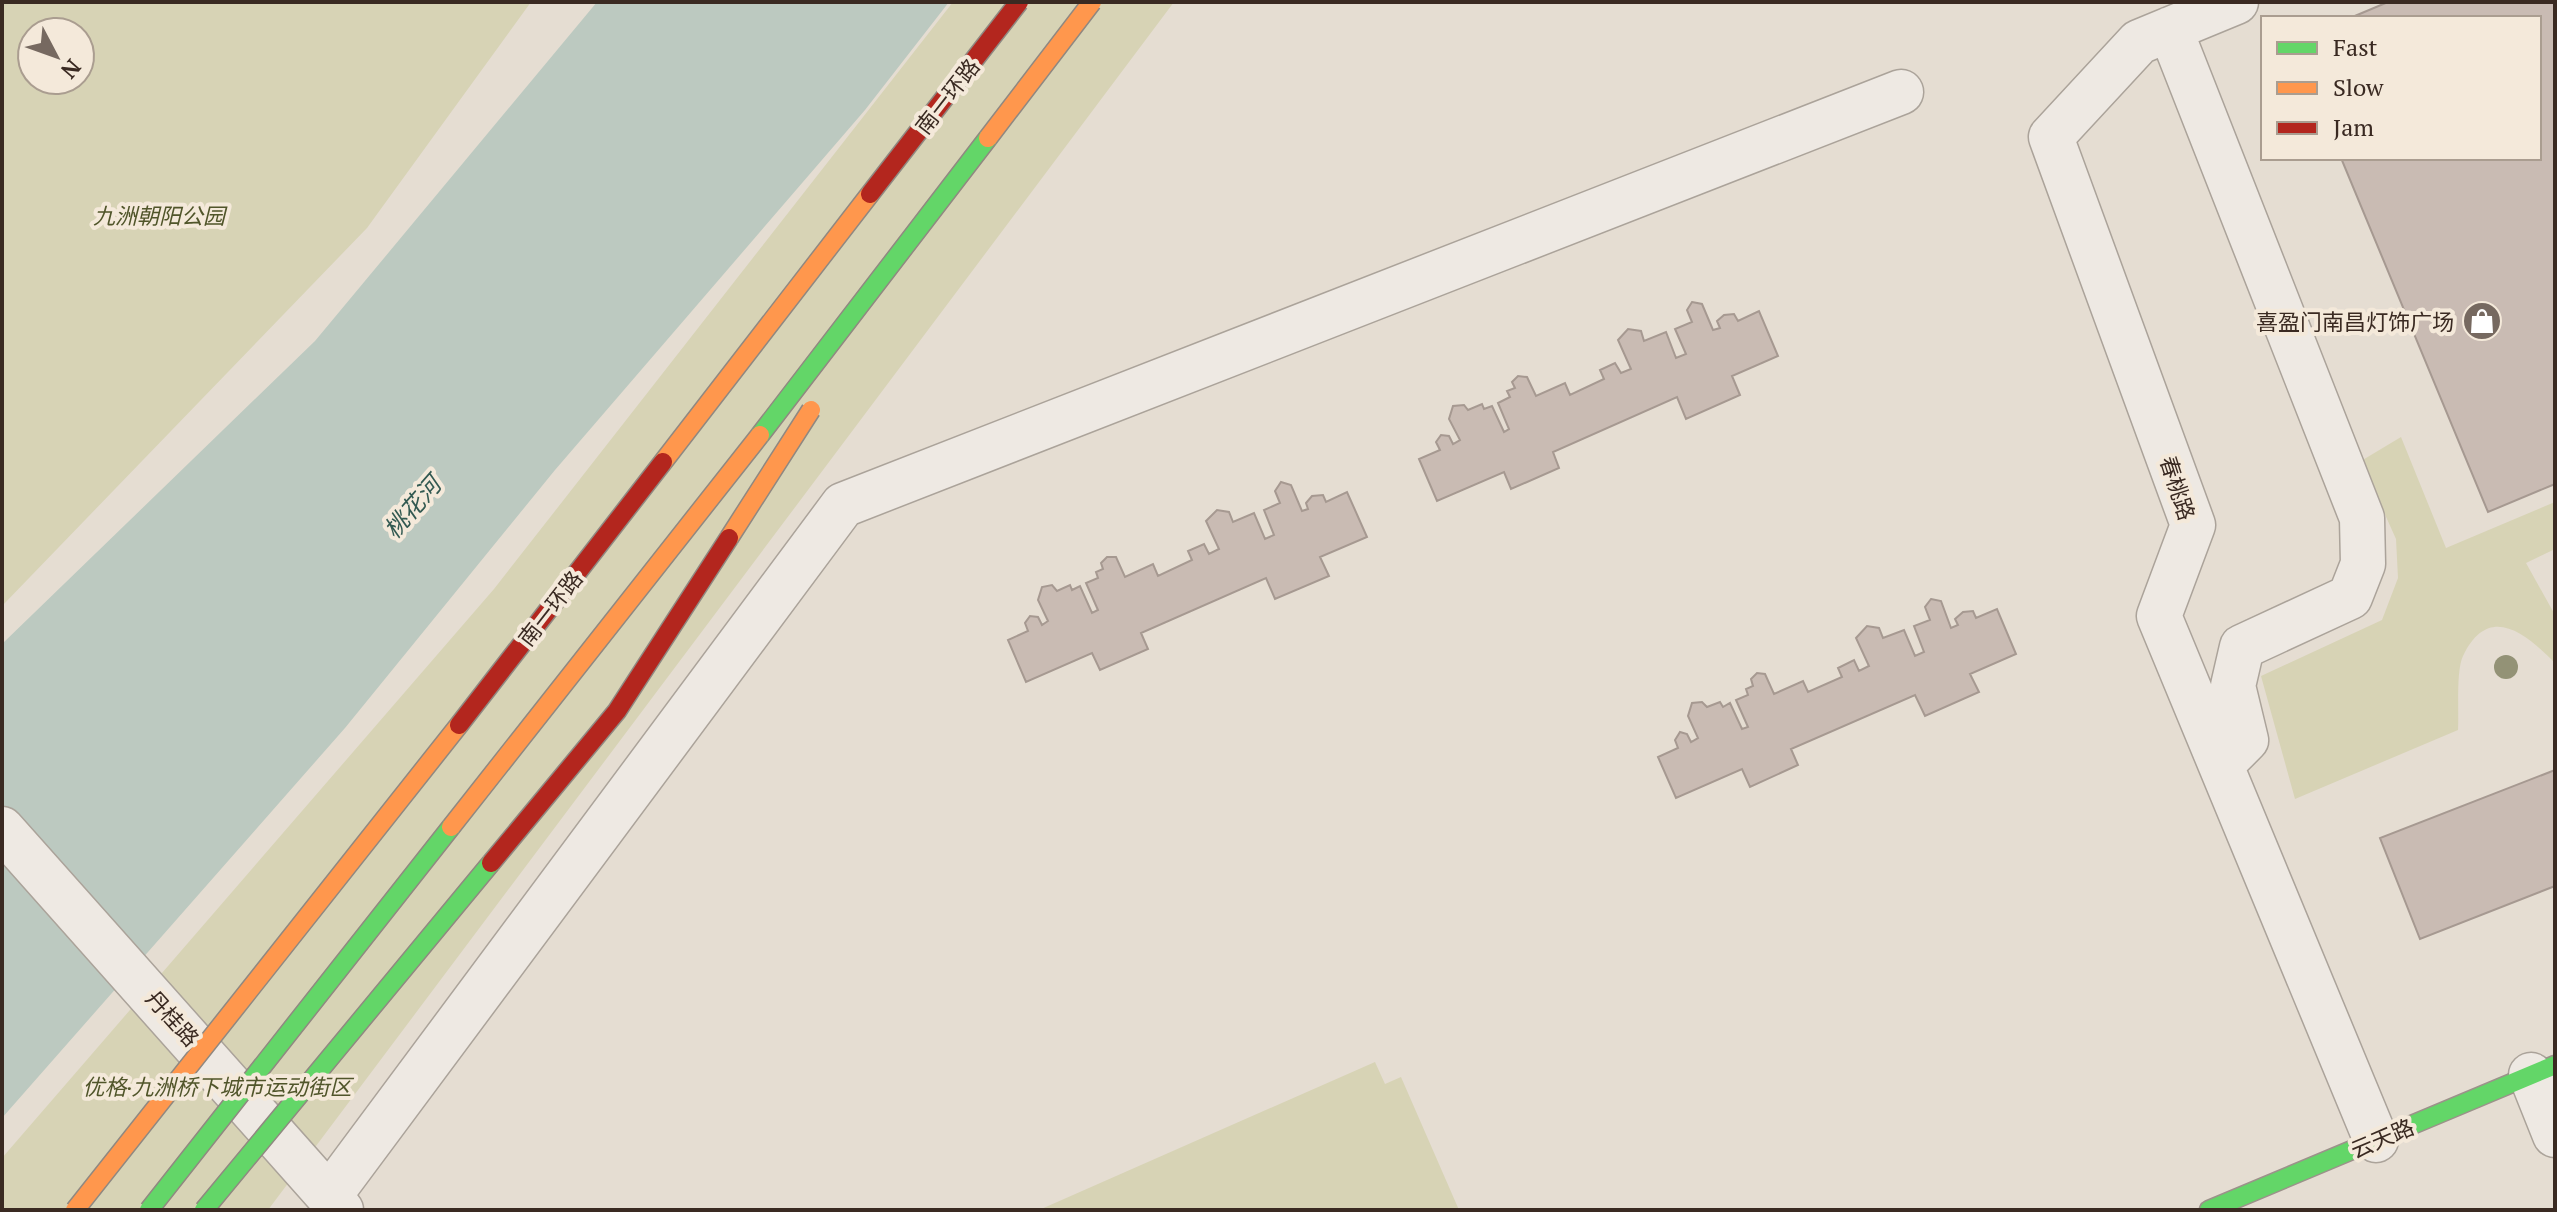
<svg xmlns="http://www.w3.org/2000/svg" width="2557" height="1212" font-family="'PT Serif','Noto Sans SC',serif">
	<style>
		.green { fill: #d7d3b5; fill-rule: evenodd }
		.water { fill: #bcc9c0 }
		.building { fill: #c9bbb3; stroke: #a69991; stroke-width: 2 }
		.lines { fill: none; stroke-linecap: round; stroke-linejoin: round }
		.street-casing { stroke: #aba39a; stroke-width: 47 }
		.fast-casing { stroke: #9b928a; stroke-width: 21 }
		.street { stroke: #eee9e3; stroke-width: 44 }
		.fast { stroke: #63d668; stroke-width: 18 }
		.fast-bridge-casing { stroke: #908881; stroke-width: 21; stroke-linecap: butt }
		.slow-bridge-casing { stroke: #908881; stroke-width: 21; stroke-linecap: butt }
		.jam-bridge-casing { stroke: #908881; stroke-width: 21; stroke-linecap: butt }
		.fast-bridge { stroke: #63d668; stroke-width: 18 }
		.slow-bridge { stroke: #ff974d; stroke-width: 18 }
		.jam-bridge { stroke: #b3261e; stroke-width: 18 }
		.tree { fill: #939276 }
		.labels { text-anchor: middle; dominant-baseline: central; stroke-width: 8; stroke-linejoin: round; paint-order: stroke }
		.street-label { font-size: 22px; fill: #3a2a22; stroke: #f4e9da }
		.park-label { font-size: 22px; font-style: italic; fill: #50552a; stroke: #f4e9da }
		.poi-label { font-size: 22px; fill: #3a2a22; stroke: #f4e9da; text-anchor: end }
		.water-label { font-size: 24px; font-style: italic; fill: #325951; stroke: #f4e9da }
	</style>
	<rect width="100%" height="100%" fill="#e5ddd2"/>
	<!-- green -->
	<path class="green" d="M 2,2 L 531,2 L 367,228 L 2,606 ZM 32,32 L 80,32 L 80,80 L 32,80 Z
		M 953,2 L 1174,2 L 268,1210 L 2,1210 L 2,1158 L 494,589 Z
		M 2401,437 L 2446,548 L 2555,502 L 2555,549 L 2526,563 L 2555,615 L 2555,663 C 2526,634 2489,602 2463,656 C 2456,670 2459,712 2458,730 L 2295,799 L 2261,676 L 2382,620 L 2398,578 L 2396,539 L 2361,461 Z
		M 1375,1062 L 1385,1084 L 1401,1077 L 1459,1210 L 1039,1210 Z"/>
	<!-- water -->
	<path class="water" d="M 597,2 L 949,2 L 865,110 L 555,470 L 345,728 L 2,1118 L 2,644 L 315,341 Z"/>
	<!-- building -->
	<path class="building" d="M 2388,2 L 2555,2 L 2555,484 L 2488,512 L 2341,158 L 2539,158 L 2539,18 L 2350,18 Z
		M 1692,302 L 1702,304 L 1713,330 L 1720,328 L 1717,321 L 1724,315 L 1734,314 L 1738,321 L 1759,311 L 1778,356 L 1732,376 L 1740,395 L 1686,419 L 1677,397 L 1553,452 L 1559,468 L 1511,489 L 1504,472 L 1437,501 L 1419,459 L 1440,450 L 1436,442 L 1441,435 L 1449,436 L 1453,444 L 1460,440 L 1449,419 L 1453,406 L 1464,405 L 1468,410 L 1482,404 L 1484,409 L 1492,406 L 1504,432 L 1509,429 L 1498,403 L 1510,397 L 1507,391 L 1515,388 L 1512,382 L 1518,376 L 1527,377 L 1536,396 L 1565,383 L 1570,395 L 1604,379 L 1600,370 L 1615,363 L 1621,373 L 1631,369 L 1618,340 L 1628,329 L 1641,331 L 1644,341 L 1666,332 L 1676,358 L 1686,354 L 1675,329 L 1692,322 L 1687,310 Z
		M 1281,482 L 1291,485 L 1302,511 L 1308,509 L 1306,503 L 1312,496 L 1323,495 L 1326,502 L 1347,492 L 1367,537 L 1320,557 L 1329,576 L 1275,599 L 1266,578 L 1141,633 L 1148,649 L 1100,670 L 1092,653 L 1026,682 L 1008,640 L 1028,631 L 1025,623 L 1030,616 L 1038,617 L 1042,625 L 1048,621 L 1038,600 L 1042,587 L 1052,585 L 1057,591 L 1070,585 L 1072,590 L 1080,586 L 1092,613 L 1098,610 L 1086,583 L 1098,578 L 1096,572 L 1103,569 L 1101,563 L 1107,557 L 1116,557 L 1125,577 L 1153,564 L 1158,576 L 1192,560 L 1188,551 L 1204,544 L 1209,554 L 1219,549 L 1206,521 L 1217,510 L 1229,512 L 1233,522 L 1254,513 L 1265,539 L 1274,535 L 1264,510 L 1280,503 L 1275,491 Z
		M 1931,599 L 1941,601 L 1951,628 L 1958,625 L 1955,619 L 1963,612 L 1973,611 L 1976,618 L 1997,609 L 2016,654 L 1970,674 L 1979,692 L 1925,716 L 1915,695 L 1791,749 L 1798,765 L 1750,787 L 1742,769 L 1676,798 L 1658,757 L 1678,748 L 1675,740 L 1680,732 L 1687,734 L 1691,742 L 1698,738 L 1688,716 L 1692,703 L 1702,702 L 1707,707 L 1720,702 L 1723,707 L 1730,703 L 1742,729 L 1748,727 L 1736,700 L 1748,695 L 1746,689 L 1753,686 L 1751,679 L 1757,673 L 1765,674 L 1774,694 L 1803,681 L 1808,692 L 1842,677 L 1838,668 L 1854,660 L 1859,671 L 1869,666 L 1856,638 L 1867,626 L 1879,628 L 1883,638 L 1904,630 L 1915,656 L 1924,652 L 1914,626 L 1930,620 L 1925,607 Z
		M 2555,770 L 2555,886 L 2420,939 L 2380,838 Z"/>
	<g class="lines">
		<defs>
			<path id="street" d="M 2236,2 L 2139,42 L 2051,137 L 2193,525 L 2159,616 L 2376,1140
				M 2170,29 L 2362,518 L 2363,564 L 2350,597 L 2242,647 L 2233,686 L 2246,740 L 2221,765
				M 2,829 L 341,1210
				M 2531,1075 L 2555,1135
				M 329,1196 L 843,505 L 1901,92"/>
			<path id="fast" d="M 2209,1210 L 2555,1065"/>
		</defs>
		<!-- street casing -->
		<use href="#street" class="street-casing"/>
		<!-- fast casing -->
		<use href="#fast" class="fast-casing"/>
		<!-- street -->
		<use href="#street" class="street"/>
		<!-- fast -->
		<use href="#fast" class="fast"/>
		<defs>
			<path id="fast-bridge" d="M 760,435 L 988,138
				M 149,1210 L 451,827
				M 204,1210 L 491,863"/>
			<path id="slow-bridge" d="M 988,138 L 1092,2
				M 663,462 L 870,194
				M 729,538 L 811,410
				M 451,827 L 760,435
				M 75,1210 L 459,725"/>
			<path id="jam-bridge" d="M 870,194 L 1019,2
				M 459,725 L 663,462
				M 491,863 L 617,711 L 729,538"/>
		</defs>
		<!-- fast-bridge casing -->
		<use href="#fast-bridge" class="fast-bridge-casing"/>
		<!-- slow-bridge casing -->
		<use href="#slow-bridge" class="slow-bridge-casing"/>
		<!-- jam-bridge casing -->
		<use href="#jam-bridge" class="jam-bridge-casing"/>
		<!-- fast-bridge -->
		<use href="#fast-bridge" class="fast-bridge"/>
		<!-- slow-bridge -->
		<use href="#slow-bridge" class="slow-bridge"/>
		<!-- jam-bridge -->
		<use href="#jam-bridge" class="jam-bridge"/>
	</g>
	<!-- trees -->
	<circle class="tree" cx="2506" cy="667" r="12"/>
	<!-- icons -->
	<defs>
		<symbol id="shop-disc" viewBox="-11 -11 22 22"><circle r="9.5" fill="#766960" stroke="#f4e9da"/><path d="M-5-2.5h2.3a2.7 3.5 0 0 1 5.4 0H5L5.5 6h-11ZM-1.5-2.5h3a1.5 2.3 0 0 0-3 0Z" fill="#fff"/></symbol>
	</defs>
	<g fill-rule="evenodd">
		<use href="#shop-disc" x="2460" y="299" width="44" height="44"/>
	</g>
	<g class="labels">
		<!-- street labels -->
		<g class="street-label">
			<text transform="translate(947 96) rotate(-52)">南一环路</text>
			<text transform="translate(2178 488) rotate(72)">春桃路</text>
			<text transform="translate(550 608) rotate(-52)">南一环路</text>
			<text transform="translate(173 1018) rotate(48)">丹桂路</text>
			<text transform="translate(2382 1138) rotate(-23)">云天路</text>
		</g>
		<!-- park labels -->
		<g class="park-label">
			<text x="159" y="215">九洲朝阳公园</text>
			<text x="217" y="1086">优格·九洲桥下城市运动街区</text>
		</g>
		<!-- poi labels -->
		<g class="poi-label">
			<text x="2454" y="321">喜盈门南昌灯饰广场</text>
		</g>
		<!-- water labels -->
		<g class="water-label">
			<text transform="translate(412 507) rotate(-49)">桃花河</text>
		</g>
	</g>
	<!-- border -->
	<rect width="2557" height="1212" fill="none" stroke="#3a2a22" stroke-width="8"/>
	<!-- legend -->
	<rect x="2261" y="16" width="280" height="144" fill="#f4e9da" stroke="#aa9d90" stroke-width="2"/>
	<rect x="2277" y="42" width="40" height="12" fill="#63d668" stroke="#aa9d90" stroke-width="2"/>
	<text x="2333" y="56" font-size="24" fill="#3a2a22">Fast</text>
	<rect x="2277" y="82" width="40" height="12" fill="#ff974d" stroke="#aa9d90" stroke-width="2"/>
	<text x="2333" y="96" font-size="24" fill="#3a2a22">Slow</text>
	<rect x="2277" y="122" width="40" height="12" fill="#b3261e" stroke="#aa9d90" stroke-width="2"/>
	<text x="2333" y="136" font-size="24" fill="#3a2a22">Jam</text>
	<!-- north arrow -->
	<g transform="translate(56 56) rotate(131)"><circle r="38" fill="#f4e9da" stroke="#aa9d90" stroke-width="2"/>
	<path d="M0-6L14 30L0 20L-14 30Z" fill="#766960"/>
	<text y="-12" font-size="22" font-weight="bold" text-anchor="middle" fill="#3a2a22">N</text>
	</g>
</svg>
